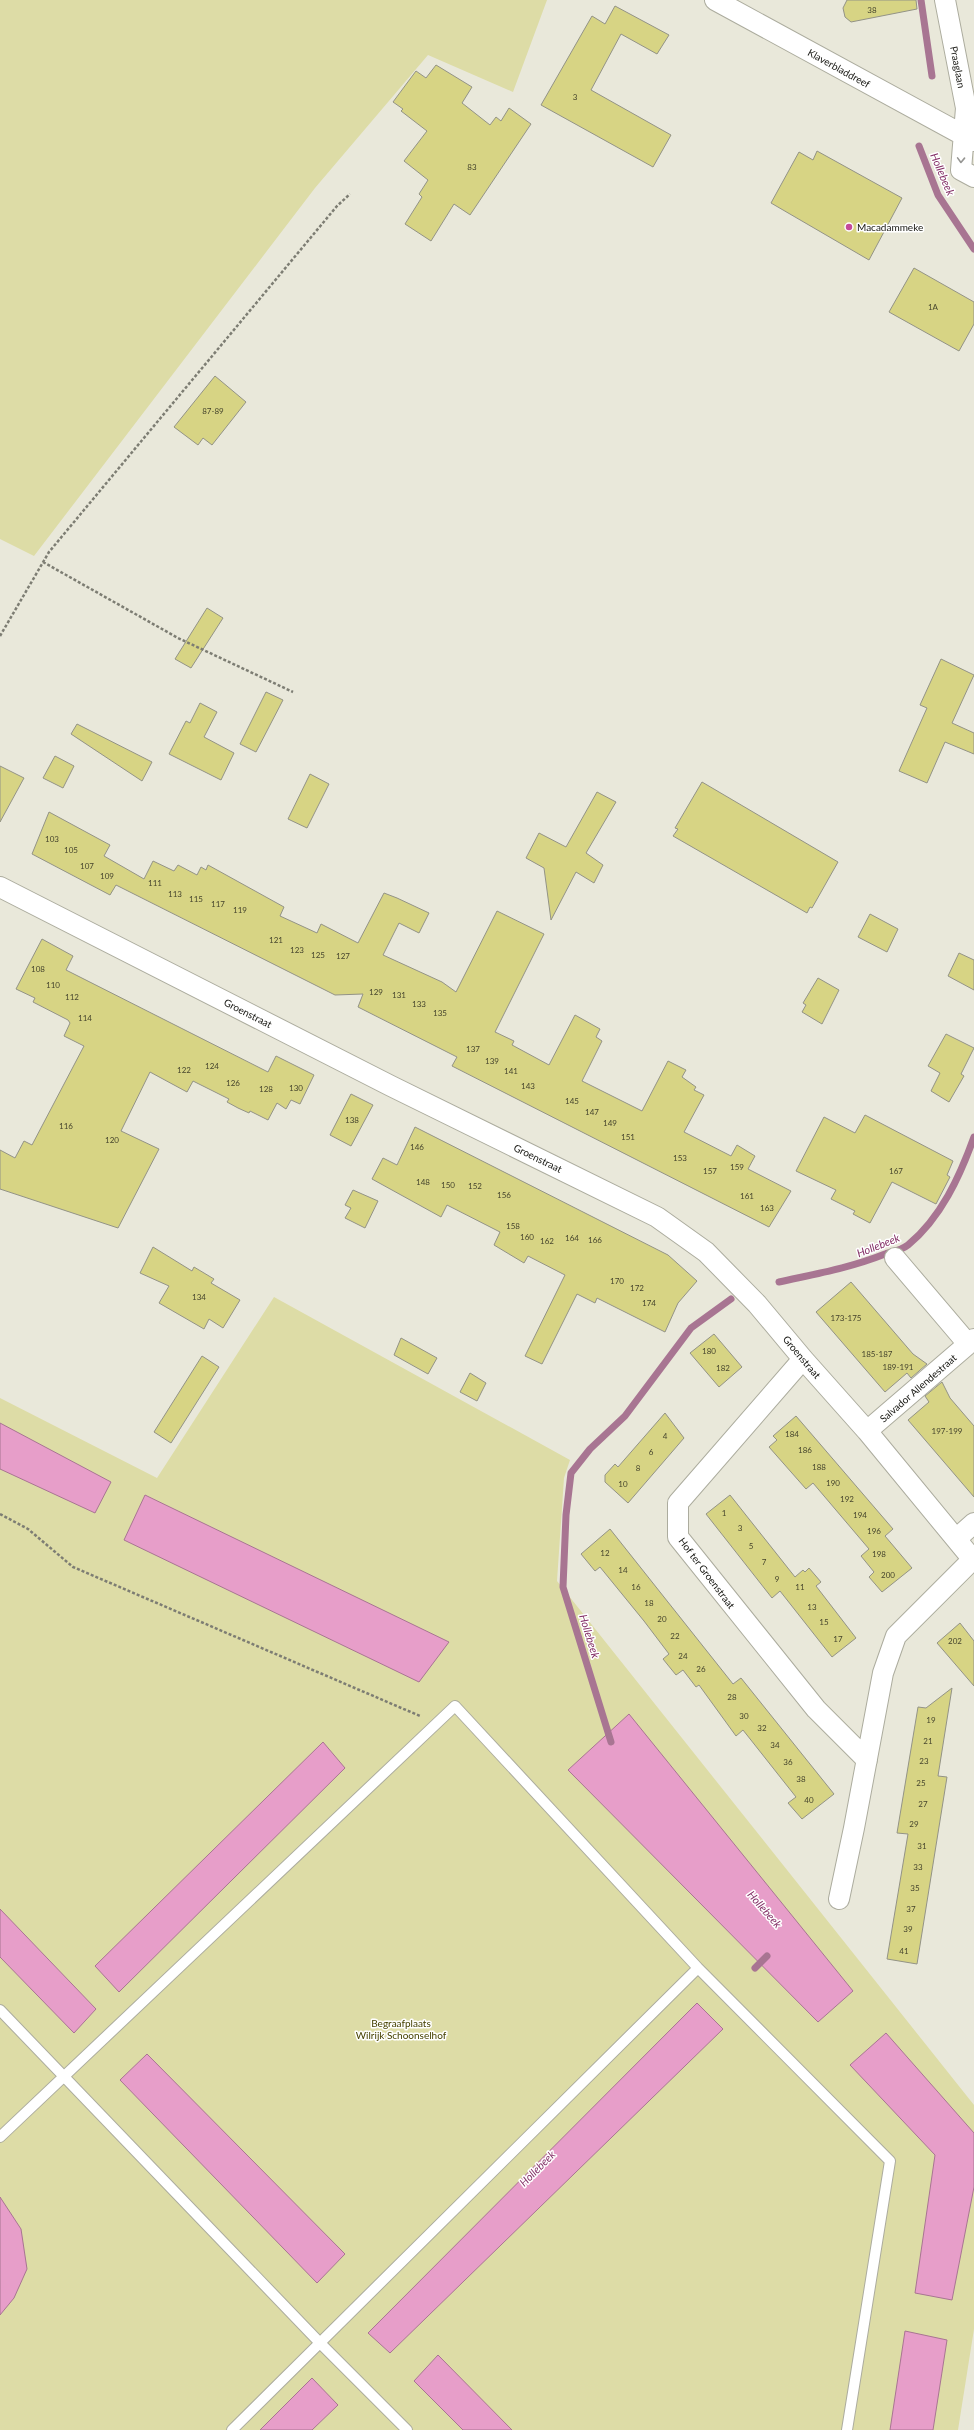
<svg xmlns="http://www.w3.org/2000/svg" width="974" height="2430" font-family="Lato,sans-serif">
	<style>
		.green { fill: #dddca6 }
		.water { fill: #e79ec9; stroke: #a87592 }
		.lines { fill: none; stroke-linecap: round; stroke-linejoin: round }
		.stream { stroke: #a87592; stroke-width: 7 }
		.building { fill: #d7d484; stroke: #939386 }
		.service-casing { stroke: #acac9e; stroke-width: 12 }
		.minor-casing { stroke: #acac9e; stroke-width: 22 }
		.path { stroke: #7d7d73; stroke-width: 2.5; stroke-dasharray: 3 2; stroke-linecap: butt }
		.service { stroke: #fff; stroke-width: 10 }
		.minor { stroke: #fff; stroke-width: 20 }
		.oneway { stroke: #969693 }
		.poi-dot { fill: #c54a9a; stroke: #fff; stroke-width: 1.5 }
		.labels { text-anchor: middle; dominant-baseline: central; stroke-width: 3; stroke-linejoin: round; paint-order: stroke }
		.number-label { font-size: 8px; fill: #46452d }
		.street-label { font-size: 10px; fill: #151510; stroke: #fff }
		.poi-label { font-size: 10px; fill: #151510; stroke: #fff; text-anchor: start }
		.park-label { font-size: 10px; fill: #454100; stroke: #fff }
		.water-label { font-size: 11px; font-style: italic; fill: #843067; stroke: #fff }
	</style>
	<rect width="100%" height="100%" fill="#e9e8da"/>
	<!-- green -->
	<path class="green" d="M 0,0 L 547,0 L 513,92 L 428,55 L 315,188 L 34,556 L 0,539 Z
		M 274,1297 L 570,1460 L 564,1478 L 557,1581 L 974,2105 L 974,2329 L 958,2430 L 0,2430 L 0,1398 L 157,1478 Z"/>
	<!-- water -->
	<path class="water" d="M 0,1423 L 111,1482 L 95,1513 L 0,1469 Z
		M 145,1495 L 449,1642 L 419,1682 L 124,1540 Z
		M 629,1714 L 853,1991 L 818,2022 L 568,1770 Z
		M 323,1742 L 345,1768 L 119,1992 L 95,1966 Z
		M 0,1909 L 96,2009 L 74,2033 L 0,1957 Z
		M 697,2003 L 723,2029 L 390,2353 L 368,2333 Z
		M 886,2033 L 974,2133 L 974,2187 L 952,2300 L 915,2293 L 935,2155 L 850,2065 Z
		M 147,2054 L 345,2254 L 317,2283 L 120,2080 Z
		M 0,2197 L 21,2229 L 27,2269 L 14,2298 L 0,2315 Z
		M 905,2331 L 947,2340 L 933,2430 L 890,2430 Z
		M 438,2355 L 512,2430 L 463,2430 L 414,2381 Z
		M 312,2378 L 338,2405 L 312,2430 L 260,2430 Z"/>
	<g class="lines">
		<!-- stream -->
		<path class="stream" d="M 921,0 L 932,76
			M 919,146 L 938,195 L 974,249
			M 779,1282 C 815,1274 850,1268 885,1254 C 892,1252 902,1250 908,1245 C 941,1218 960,1176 974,1137
			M 611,1742 L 563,1587 L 566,1515 L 571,1473 L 590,1449 L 625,1416 L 691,1328 L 731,1299
			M 755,1968 L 767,1956"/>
	</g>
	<!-- building -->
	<path class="building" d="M 847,0 L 916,0 L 917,9 L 851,22 L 845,17 L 843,8 Z
		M 615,6 L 669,35 L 657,54 L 621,34 L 591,90 L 671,135 L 653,167 L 541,105 L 592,16 L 605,24 Z
		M 436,65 L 472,87 L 462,103 L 490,125 L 496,117 L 501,121 L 509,108 L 531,124 L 470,215 L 454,204 L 431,241 L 405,224 L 422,197 L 419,194 L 428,180 L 404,161 L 427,131 L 401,111 L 403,109 L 393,102 L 416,71 L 426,78 Z
		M 817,151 L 902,198 L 869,260 L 771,203 L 799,152 L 813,160 Z
		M 914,268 L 974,302 L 974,324 L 959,351 L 889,312 Z
		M 215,376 L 246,402 L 212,445 L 203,438 L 198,445 L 174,427 Z
		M 207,608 L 223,618 L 191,668 L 175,659 Z
		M 941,659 L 974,675 L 952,723 L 974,733 L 974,754 L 945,742 L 927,783 L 899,771 L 927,708 L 920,705 Z
		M 266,692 L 283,700 L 256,752 L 240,744 Z
		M 200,703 L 217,712 L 204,737 L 234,753 L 221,780 L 169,754 L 186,721 L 190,723 Z
		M 77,724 L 152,762 L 142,781 L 71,734 Z
		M 55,756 L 74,766 L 63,788 L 43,778 Z
		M 0,766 L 24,778 L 0,822 Z
		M 310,774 L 329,784 L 307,828 L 288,819 Z
		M 702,782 L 838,862 L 812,908 L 810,907 L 807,913 L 673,836 L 678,829 L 675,828 Z
		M 597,792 L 616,802 L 586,853 L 603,865 L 594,883 L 576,872 L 551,920 L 544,868 L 526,858 L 539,833 L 566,847 Z
		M 49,812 L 110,845 L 104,856 L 144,879 L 153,861 L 174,871 L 178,865 L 197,875 L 201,867 L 206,870 L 208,865 L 284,907 L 280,916 L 317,933 L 321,924 L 358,943 L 384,893 L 397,898 L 429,913 L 419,933 L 399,923 L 383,955 L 442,982 L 456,992 L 497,911 L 544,934 L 495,1032 L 514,1041 L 512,1045 L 549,1065 L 575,1015 L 600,1029 L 596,1037 L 602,1041 L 582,1081 L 642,1111 L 668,1061 L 686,1070 L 682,1077 L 696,1087 L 694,1090 L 704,1095 L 684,1132 L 731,1156 L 737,1145 L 755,1156 L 748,1169 L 791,1191 L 769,1227 L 452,1066 L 457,1057 L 358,1007 L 363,994 L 335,995 L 116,885 L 110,895 L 32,854 Z
		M 870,914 L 898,929 L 887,952 L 858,937 Z
		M 42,939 L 73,956 L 66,970 L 268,1072 L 276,1056 L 314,1075 L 300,1104 L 291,1100 L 286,1109 L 277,1103 L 268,1120 L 250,1111 L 249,1113 L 238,1108 L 227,1102 L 229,1099 L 193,1081 L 187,1092 L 150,1072 L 121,1131 L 159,1149 L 118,1228 L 0,1189 L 0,1150 L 15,1158 L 24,1141 L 32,1145 L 84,1046 L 64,1036 L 70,1023 L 68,1020 L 33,1002 L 35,998 L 16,989 Z
		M 959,953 L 974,960 L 974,990 L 948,976 Z
		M 818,978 L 839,990 L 822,1024 L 802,1012 L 806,1005 L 803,1003 Z
		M 946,1034 L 974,1048 L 961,1074 L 964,1076 L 949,1102 L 931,1091 L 940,1073 L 928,1066 Z
		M 351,1094 L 373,1105 L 351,1146 L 330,1135 Z
		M 865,1115 L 953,1161 L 947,1175 L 950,1177 L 936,1204 L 892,1182 L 870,1223 L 853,1214 L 855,1211 L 831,1199 L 836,1190 L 796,1171 L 824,1117 L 855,1133 Z
		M 415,1127 L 668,1255 L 697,1281 L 678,1303 L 665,1332 L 597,1298 L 595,1303 L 577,1294 L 542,1364 L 525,1356 L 565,1275 L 528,1256 L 524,1263 L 494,1245 L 500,1232 L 447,1205 L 441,1217 L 372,1179 L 383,1158 L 397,1165 Z
		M 353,1190 L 378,1201 L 365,1228 L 345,1218 L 351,1208 L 345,1205 Z
		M 153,1247 L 192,1271 L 194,1267 L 214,1279 L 211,1283 L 240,1300 L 223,1328 L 209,1319 L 204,1329 L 159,1303 L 169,1286 L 140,1273 Z
		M 851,1282 L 913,1354 L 927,1364 L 911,1378 L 907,1373 L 885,1392 L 816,1312 Z
		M 714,1334 L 742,1367 L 719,1387 L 690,1353 Z
		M 401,1338 L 437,1358 L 428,1374 L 394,1355 Z
		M 202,1356 L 219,1367 L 171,1443 L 154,1432 Z
		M 470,1373 L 486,1383 L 477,1401 L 460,1392 Z
		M 942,1382 L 950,1398 L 974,1426 L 974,1497 L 908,1420 L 929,1402 L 925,1396 Z
		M 665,1413 L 684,1438 L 628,1503 L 605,1482 L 605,1475 L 615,1464 L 618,1467 Z
		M 796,1416 L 893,1529 L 885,1536 L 912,1568 L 882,1592 L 869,1577 L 874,1572 L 861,1556 L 869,1549 L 813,1483 L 806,1489 L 769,1447 L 777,1440 L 773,1436 Z
		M 730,1495 L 795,1577 L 803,1570 L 805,1572 L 809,1568 L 821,1582 L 816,1586 L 856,1638 L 832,1657 L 780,1591 L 772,1598 L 706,1514 Z
		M 610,1529 L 733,1684 L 741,1678 L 834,1794 L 802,1819 L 788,1803 L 796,1797 L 743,1730 L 736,1736 L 699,1685 L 696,1687 L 683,1670 L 676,1675 L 663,1659 L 669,1654 L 644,1621 L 600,1567 L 595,1571 L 581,1554 Z
		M 960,1623 L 974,1641 L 974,1686 L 937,1643 Z
		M 952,1688 L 938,1776 L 947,1777 L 917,1964 L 887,1959 L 908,1834 L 897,1833 L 918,1707 L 926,1708 Z"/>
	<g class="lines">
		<defs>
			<path id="service" d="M 0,2010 L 321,2344 L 407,2430
				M 0,2137 L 455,1706 L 698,1968 L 890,2161 L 847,2430
				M 232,2430 L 698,1968"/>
			<path id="minor" d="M 715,0 L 974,141
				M 945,0 L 966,108 L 961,170 L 974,177
				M 0,887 L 391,1086 L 657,1217 L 706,1252 L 757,1304 L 803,1359 L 867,1431 L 974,1561
				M 895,1258 L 968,1344
				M 803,1359 L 678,1503 L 678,1537 L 816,1709 L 867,1760
				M 867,1431 L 974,1339
				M 956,1539 L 974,1523
				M 839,1899 L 854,1828 L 883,1673 L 896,1636 L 973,1559"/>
		</defs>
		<!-- service casing -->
		<use href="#service" class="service-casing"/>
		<!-- minor casing -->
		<use href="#minor" class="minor-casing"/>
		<!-- path -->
		<path class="path" d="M 43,562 L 178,638 L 293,692
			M 0,636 L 49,552 L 337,206 L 350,194
			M 0,1514 L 28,1529 L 73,1567 L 420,1716"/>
		<!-- service -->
		<use href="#service" class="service"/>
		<!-- minor -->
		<use href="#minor" class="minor"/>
	</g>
	<!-- one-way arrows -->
	<defs><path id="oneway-chevron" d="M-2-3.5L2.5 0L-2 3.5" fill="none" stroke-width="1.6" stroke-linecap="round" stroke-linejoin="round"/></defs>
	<use class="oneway" href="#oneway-chevron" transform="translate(961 160) rotate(92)"/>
	<!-- markers -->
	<circle class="poi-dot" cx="849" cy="227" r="4"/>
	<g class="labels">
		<!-- number labels -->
		<g class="number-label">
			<text x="872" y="10">38</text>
			<text x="575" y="97">3</text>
			<text x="472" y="167">83</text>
			<text x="933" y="307">1A</text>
			<text x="213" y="411">87-89</text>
			<text x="52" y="839">103</text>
			<text x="71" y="850">105</text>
			<text x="87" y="866">107</text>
			<text x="107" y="876">109</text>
			<text x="155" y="883">111</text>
			<text x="175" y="894">113</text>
			<text x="196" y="899">115</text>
			<text x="218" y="904">117</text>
			<text x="240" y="910">119</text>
			<text x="276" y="940">121</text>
			<text x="297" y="950">123</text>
			<text x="318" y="955">125</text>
			<text x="343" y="956">127</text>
			<text x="38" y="969">108</text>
			<text x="53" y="985">110</text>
			<text x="376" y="992">129</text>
			<text x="399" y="995">131</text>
			<text x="72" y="997">112</text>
			<text x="419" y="1004">133</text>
			<text x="440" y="1013">135</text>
			<text x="85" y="1018">114</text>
			<text x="473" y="1049">137</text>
			<text x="492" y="1061">139</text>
			<text x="212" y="1066">124</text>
			<text x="184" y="1070">122</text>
			<text x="511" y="1071">141</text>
			<text x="233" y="1083">126</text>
			<text x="528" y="1086">143</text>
			<text x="296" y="1088">130</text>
			<text x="266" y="1089">128</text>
			<text x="572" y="1101">145</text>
			<text x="592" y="1112">147</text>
			<text x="352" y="1120">138</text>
			<text x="610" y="1123">149</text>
			<text x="66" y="1126">116</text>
			<text x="628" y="1137">151</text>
			<text x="112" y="1140">120</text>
			<text x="417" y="1147">146</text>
			<text x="680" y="1158">153</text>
			<text x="737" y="1167">159</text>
			<text x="710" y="1171">157</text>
			<text x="896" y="1171">167</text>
			<text x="423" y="1182">148</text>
			<text x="448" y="1185">150</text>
			<text x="475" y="1186">152</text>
			<text x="504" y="1195">156</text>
			<text x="747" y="1196">161</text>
			<text x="767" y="1208">163</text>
			<text x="513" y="1226">158</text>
			<text x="527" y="1237">160</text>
			<text x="572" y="1238">164</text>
			<text x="595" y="1240">166</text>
			<text x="547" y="1241">162</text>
			<text x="617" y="1281">170</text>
			<text x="637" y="1288">172</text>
			<text x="199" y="1297">134</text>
			<text x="649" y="1303">174</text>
			<text x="846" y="1318">173-175</text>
			<text x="709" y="1351">180</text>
			<text x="877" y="1354">185-187</text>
			<text x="898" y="1367">189-191</text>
			<text x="723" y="1368">182</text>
			<text x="947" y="1431">197-199</text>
			<text x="792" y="1434">184</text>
			<text x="665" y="1436">4</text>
			<text x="805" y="1450">186</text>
			<text x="651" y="1452">6</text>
			<text x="819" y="1467">188</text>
			<text x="638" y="1468">8</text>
			<text x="833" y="1483">190</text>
			<text x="623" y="1484">10</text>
			<text x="847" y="1499">192</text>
			<text x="724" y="1513">1</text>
			<text x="860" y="1515">194</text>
			<text x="740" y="1528">3</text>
			<text x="874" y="1531">196</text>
			<text x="751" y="1546">5</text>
			<text x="605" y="1553">12</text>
			<text x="879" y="1554">198</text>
			<text x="764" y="1562">7</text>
			<text x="623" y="1570">14</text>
			<text x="888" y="1575">200</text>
			<text x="777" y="1579">9</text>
			<text x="636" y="1587">16</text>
			<text x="800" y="1587">11</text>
			<text x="649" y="1603">18</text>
			<text x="812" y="1607">13</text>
			<text x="662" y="1619">20</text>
			<text x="824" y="1622">15</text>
			<text x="675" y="1636">22</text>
			<text x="838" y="1639">17</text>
			<text x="955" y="1641">202</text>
			<text x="683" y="1656">24</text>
			<text x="701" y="1669">26</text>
			<text x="732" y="1697">28</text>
			<text x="744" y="1716">30</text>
			<text x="931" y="1720">19</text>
			<text x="762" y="1728">32</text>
			<text x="928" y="1741">21</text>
			<text x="775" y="1745">34</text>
			<text x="924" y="1761">23</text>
			<text x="788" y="1762">36</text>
			<text x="801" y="1779">38</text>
			<text x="921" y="1783">25</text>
			<text x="809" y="1800">40</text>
			<text x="923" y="1804">27</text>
			<text x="914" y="1824">29</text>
			<text x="922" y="1846">31</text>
			<text x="918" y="1867">33</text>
			<text x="915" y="1888">35</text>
			<text x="911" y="1909">37</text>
			<text x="908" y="1929">39</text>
			<text x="904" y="1951">41</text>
		</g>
		<!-- street labels -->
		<g class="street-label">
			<text transform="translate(958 67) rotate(79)">Praaglaan</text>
			<text transform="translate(839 68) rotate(29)">Klaverbladdreef</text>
			<text transform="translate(248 1013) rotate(27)">Groenstraat</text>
			<text transform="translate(538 1158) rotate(26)">Groenstraat</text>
			<text transform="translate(802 1357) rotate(50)">Groenstraat</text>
			<text transform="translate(918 1388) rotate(-41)">Salvador Allendestraat</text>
			<text transform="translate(707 1573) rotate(53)">Hof ter Groenstraat</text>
		</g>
		<!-- poi labels -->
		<g class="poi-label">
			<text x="857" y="227">Macadammeke</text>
		</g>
		<!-- park labels -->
		<g class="park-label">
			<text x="401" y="2023">Begraafplaats<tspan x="401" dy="12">Wilrijk Schoonselhof</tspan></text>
		</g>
		<!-- water labels -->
		<g class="water-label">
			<text transform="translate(943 174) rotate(67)">Hollebeek</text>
			<text transform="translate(878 1245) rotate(-22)">Hollebeek</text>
			<text transform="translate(590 1636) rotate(73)">Hollebeek</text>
			<text transform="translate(765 1909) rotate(49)">Hollebeek</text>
			<text transform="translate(537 2168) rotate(-45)">Hollebeek</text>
		</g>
	</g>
</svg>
